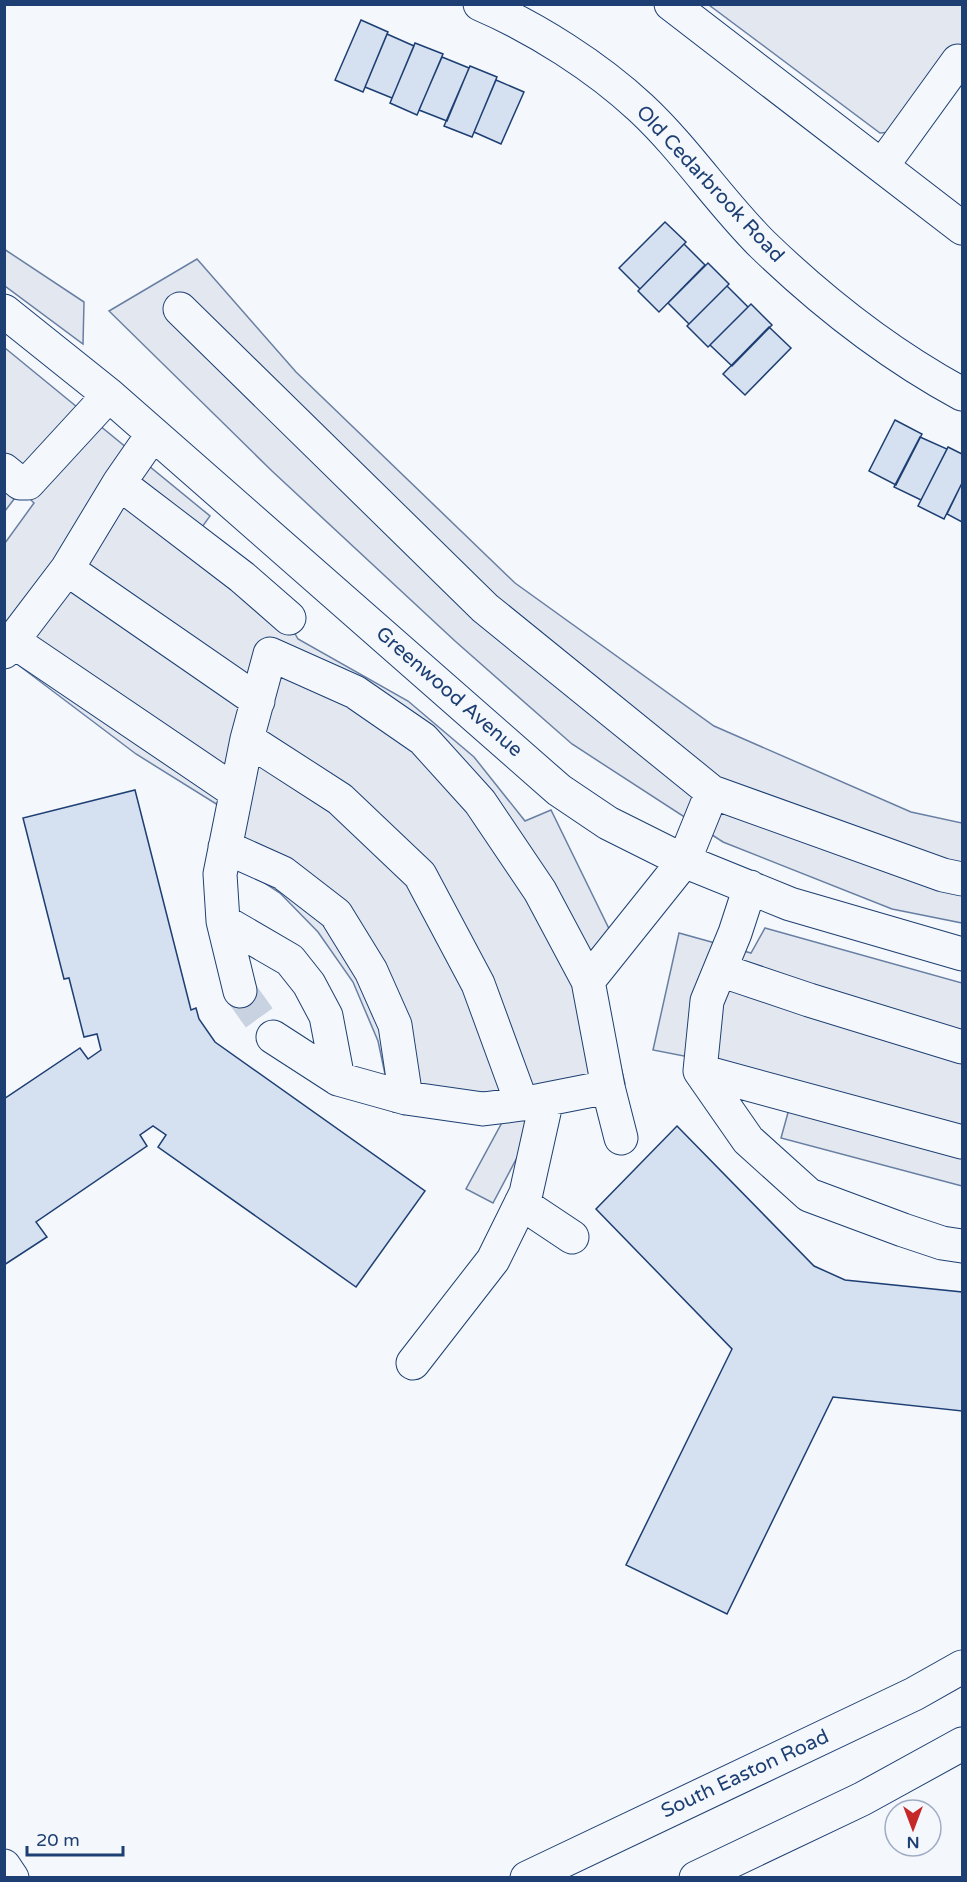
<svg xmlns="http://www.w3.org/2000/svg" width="967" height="1882" font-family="'Varela Round',sans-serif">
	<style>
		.parking { fill: #e3e8f0; stroke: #687fa3; stroke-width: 1.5 }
		.building { fill: #d5e0f0; stroke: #1d3f73; stroke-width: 1.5 }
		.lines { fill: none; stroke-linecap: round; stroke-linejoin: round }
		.minor-tunnel { stroke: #c9d2e0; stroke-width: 33; stroke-dasharray: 33 16; stroke-linecap: butt }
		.minor-casing { stroke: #1d3f73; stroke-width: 35 }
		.major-casing { stroke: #1d3f73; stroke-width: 35 }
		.highway-casing { stroke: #1d3f73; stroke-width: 35 }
		.minor { stroke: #f4f7fb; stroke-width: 33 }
		.major { stroke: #f4f7fb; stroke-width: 33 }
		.highway { stroke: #f4f7fb; stroke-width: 33 }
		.labels { text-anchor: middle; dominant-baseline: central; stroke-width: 4.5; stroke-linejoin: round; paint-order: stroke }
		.street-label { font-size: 20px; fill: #1d3f73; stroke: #f4f7fb }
	</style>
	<rect width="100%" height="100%" fill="#f4f7fb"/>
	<!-- parking -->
	<path class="parking" d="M 709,5 L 962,5 L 962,69 L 918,130 L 880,133 Z
		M 4,249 L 84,302 L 83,344 L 5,286 Z
		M 197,259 L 296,372 L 515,583 L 714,726 L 911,812 L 962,823 L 962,923 L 892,909 L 723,842 L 572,744 L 455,641 L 272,471 L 109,311 Z
		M 5,348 L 210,516 L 202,527 L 263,577 L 298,639 L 408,701 L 474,757 L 525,821 L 551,810 L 614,939 L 593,951 L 625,1084 L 582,1095 L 528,1137 L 493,1203 L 466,1189 L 506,1115 L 463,1118 L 393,1112 L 378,1041 L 353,982 L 318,932 L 280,893 L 234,863 L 218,805 L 136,754 L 5,655 L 5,543 L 34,503 L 21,490 L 5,511 Z
		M 765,928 L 962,983 L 962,1186 L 781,1138 L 789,1109 L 725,1064 L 653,1050 L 679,933 L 751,953 Z"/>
	<!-- building -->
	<path class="building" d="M 361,20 L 388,32 L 363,92 L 335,80 Z
		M 387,34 L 414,46 L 392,98 L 365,87 Z
		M 415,43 L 443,54 L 417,115 L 390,103 Z
		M 442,57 L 469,68 L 447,121 L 419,110 Z
		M 470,66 L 497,77 L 472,137 L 444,126 Z
		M 496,80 L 524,92 L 501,144 L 474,132 Z
		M 665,222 L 686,242 L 640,289 L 619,268 Z
		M 684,244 L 705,265 L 659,312 L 638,291 Z
		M 708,263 L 729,284 L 689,324 L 668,303 Z
		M 727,286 L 748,307 L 708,347 L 687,326 Z
		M 751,304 L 772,325 L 732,366 L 710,345 Z
		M 769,327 L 791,348 L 745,395 L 723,374 Z
		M 895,420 L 922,434 L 896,485 L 869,471 Z
		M 920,437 L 947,449 L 921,500 L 894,487 Z
		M 948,447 L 962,454 L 962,483 L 944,519 L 918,506 Z
		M 962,483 L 962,522 L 947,514 Z
		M 135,790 L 191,1010 L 196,1008 L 199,1019 L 215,1042 L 425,1191 L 356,1287 L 158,1147 L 166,1135 L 153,1126 L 140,1135 L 147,1146 L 36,1222 L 47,1237 L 4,1265 L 4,1099 L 80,1048 L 88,1059 L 101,1050 L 97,1034 L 84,1037 L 69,978 L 64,979 L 23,818 Z
		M 677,1126 L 814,1266 L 845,1280 L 962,1292 L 962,1411 L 833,1397 L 727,1614 L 626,1565 L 732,1349 L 596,1209 Z"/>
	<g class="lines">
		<!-- minor-tunnel -->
		<path class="minor-tunnel" d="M 240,991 L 273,1037"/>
		<defs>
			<path id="minor" d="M 480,4 C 536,28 597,67 641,108 C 685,149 719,201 762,244 C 821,301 890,355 962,394
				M 671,4 L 962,228
				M 882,166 L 958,61 L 962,65
				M 180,309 L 485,608 L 712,792
				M 4,311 L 109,395 L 559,790 L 608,823 L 684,861 L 790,904 L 962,954
				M 4,470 L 20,483 L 28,483 L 109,395
				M 119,483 L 153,434
				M 13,641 L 236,792
				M 4,652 L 67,569
				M 258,701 L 67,569 L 119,483 L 242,577 L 289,618
				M 225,847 L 283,873 L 336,914 L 371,971 L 395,1025 L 406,1098
				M 750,887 L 735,933 L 707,1001 L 700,1071 L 962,1142
				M 223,921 L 290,960 L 309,984 L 326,1016 L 338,1079
				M 720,970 L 809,1000 L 962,1047
				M 588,981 L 540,891 L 480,802 L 423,739 L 355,692 L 270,654 L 247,739 L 340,799 L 420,875 L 478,984 L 522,1104 L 608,1087
				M 240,991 L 223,921 L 220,874 L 247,739
				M 273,1037 L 338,1079 L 406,1098 L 483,1109 L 522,1104
				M 700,1071 L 748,1140 L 809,1195 L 903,1230 L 942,1243 L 962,1246
				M 621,1138 L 608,1087 L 588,981 L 684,861 L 712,792 L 943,875 L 962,879
				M 521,1203 L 572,1237
				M 413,1363 L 493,1260 L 526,1193 L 547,1099"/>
			<path id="major" d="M 527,1878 L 914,1694 L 962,1667
				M 696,1878 L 862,1799 L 962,1744"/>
			<path id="highway" d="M 4,1866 L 12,1878"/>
		</defs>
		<!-- minor casing -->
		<use href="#minor" class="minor-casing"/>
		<!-- major casing -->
		<use href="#major" class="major-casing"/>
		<!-- highway casing -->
		<use href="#highway" class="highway-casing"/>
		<!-- minor -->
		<use href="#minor" class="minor"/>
		<!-- major -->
		<use href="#major" class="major"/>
		<!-- highway -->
		<use href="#highway" class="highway"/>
	</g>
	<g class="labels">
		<!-- street labels -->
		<g class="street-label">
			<text transform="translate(710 184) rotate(47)">Old Cedarbrook Road</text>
			<text transform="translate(449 692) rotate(41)">Greenwood Avenue</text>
			<text transform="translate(745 1774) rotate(-25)">South Easton Road</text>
		</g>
	</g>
	<!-- border -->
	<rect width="967" height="1882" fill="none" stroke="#1d3f73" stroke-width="12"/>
	<!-- north arrow -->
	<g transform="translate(913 1828) rotate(180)"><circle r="28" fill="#f4f7fb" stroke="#9eadc5" stroke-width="1.5"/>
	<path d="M0-4.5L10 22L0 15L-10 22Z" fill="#c62828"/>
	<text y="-9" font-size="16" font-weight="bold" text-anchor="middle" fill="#1d3f73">N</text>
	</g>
	<!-- scale -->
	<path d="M27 1846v9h96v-9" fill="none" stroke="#1d3f73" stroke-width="3"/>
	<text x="36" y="1846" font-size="18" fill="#1d3f73" stroke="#f4f7fb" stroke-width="4.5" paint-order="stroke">20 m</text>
</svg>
